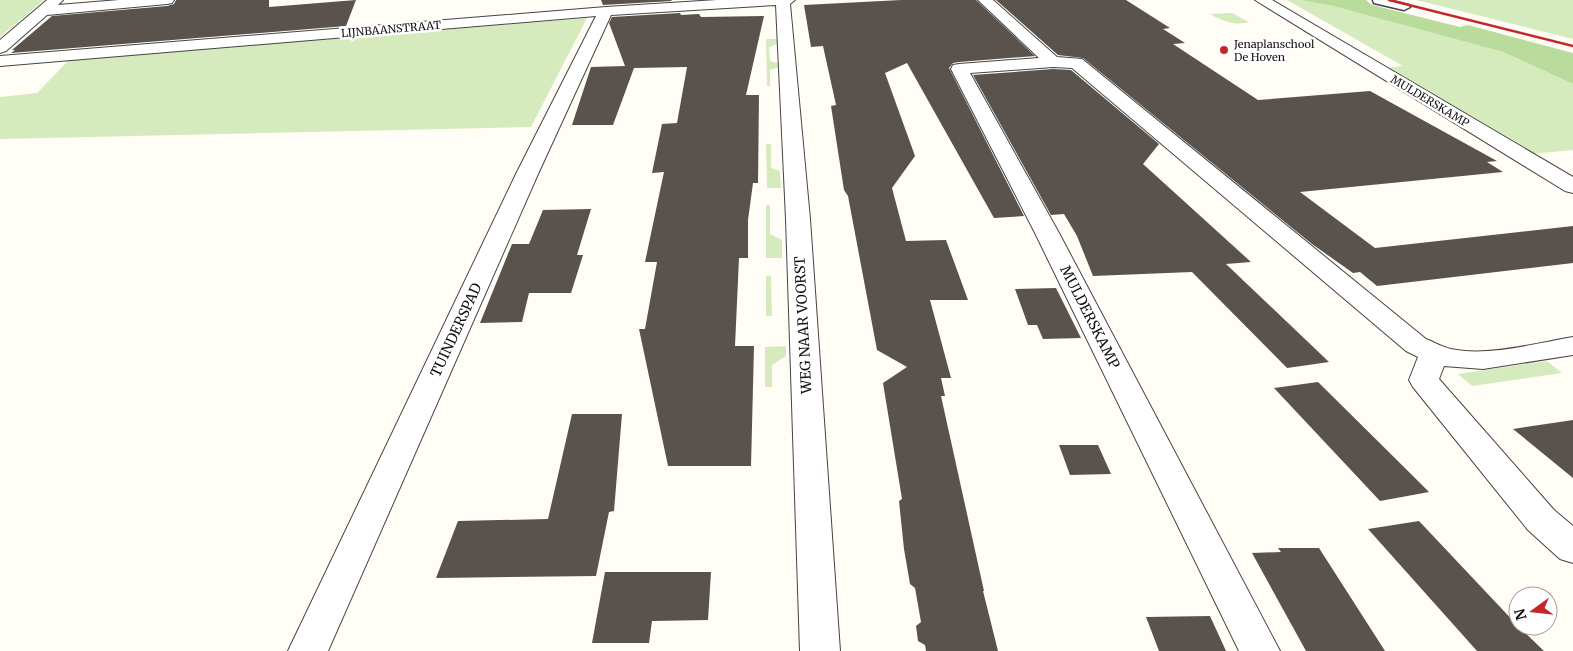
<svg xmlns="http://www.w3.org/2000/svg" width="1573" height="651" font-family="Merriweather,serif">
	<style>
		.green { fill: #d5ebbd }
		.forest { fill: #b9dc9c }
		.building { fill: #5a524d }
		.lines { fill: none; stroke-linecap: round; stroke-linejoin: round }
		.service-casing { stroke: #444; stroke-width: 3 }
		.minor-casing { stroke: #444; stroke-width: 2 }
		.service { fill: #fff; fill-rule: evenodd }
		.minor { fill: #fff; fill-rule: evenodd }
		.rail { stroke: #c4262e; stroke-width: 2.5 }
		.poi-dot { fill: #c4262e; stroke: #fff; stroke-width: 2 }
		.labels { text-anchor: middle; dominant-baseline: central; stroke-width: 5; stroke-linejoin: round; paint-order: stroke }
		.far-street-label { font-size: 11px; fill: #111; stroke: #fff }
		.far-poi-label { font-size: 11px; fill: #111; stroke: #fff; text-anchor: start }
		.street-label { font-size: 14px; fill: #111; stroke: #fff }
	</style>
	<rect width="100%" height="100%" fill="#fffdf5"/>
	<!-- green -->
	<path class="green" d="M 0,0 L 44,0 L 0,37 Z
		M 1287,0 L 1300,0 L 1333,6 L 1503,52 L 1573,84 L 1573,150 L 1532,154 L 1384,68 L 1403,66 Z
		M 1416,0 L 1573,0 L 1573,39 Z
		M 1232,13 L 1249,22 C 1235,26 1222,21 1210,14 Z
		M 587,18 L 531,127 L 0,139 L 0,97 L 37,93 L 69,60 Z
		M 766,39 L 777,39 L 777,44 L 769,47 L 770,61 L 778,63 L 779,67 L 770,70 L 770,86 L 767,86 Z
		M 766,144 L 771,144 L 771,168 L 780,171 L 781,188 L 767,188 Z
		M 766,205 L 770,205 L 770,234 L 782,240 L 782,258 L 766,258 Z
		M 766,276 L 771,276 L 772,316 L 766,316 Z
		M 786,346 L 786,356 L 772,365 L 772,387 L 765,387 L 765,347 Z
		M 1547,361 L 1562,373 L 1472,386 L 1458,374 Z"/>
	<!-- forest -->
	<path class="forest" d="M 1300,0 L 1366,0 L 1372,5 L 1460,27 L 1468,25 L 1573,53 L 1573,84 L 1503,52 L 1333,6 Z"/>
	<!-- building -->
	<path class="building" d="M 176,0 L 269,0 L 269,7 L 356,0 L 346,26 L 11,53 L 15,50 L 12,50 L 52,16 L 167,6 L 174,4 Z
		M 601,0 L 671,0 L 672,1 L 603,5 Z
		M 901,0 L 976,0 L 1035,56 L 959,62 L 953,63 L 949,68 L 1024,216 L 994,218 L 907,63 L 885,73 L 915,156 L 892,188 L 906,241 L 946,240 L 968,300 L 930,300 L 951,378 L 941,378 L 945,396 L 941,396 L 984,591 L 983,591 L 998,651 L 926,651 L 925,645 L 918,641 L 916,626 L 921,622 L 915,588 L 910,584 L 904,549 L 899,501 L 902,499 L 883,383 L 907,367 L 877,350 L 848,196 L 844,190 L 831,106 L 836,105 L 823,46 L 811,47 L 804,5 Z
		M 996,0 L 1126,0 L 1170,28 L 1163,29 L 1185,43 L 1173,44 L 1258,100 L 1370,91 L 1497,161 L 1487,162 L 1503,172 L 1300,192 L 1375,248 L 1573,226 L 1573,263 L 1377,286 L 1360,272 L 1353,273 L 1312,244 L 1083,58 L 1058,55 Z
		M 680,13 L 681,15 L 699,14 L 701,17 L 764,16 L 746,95 L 759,95 L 758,183 L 753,183 L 748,220 L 748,258 L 739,258 L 735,346 L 754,346 L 751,466 L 668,466 L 639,329 L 645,329 L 657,262 L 645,262 L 664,172 L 652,173 L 662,124 L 677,123 L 687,67 L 634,68 L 613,125 L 572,125 L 591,67 L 625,66 L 609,23 L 612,17 Z
		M 1053,69 L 1071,70 L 1159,144 L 1143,164 L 1251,262 L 1226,264 L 1329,362 L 1287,368 L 1192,272 L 1093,276 L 1077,236 L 1064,214 L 1051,215 L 973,75 Z
		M 591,209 L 577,255 L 583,255 L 571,293 L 529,293 L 522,322 L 480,323 L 512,244 L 529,244 L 543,210 Z
		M 1056,288 L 1081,338 L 1043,339 L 1037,325 L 1028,325 L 1015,289 Z
		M 1318,382 L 1410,473 L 1429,492 L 1380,501 L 1274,388 Z
		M 572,414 L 622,414 L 614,511 L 609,512 L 596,576 L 436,578 L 458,521 L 548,519 Z
		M 1573,420 L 1573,478 L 1513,429 L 1546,424 Z
		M 1059,445 L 1098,445 L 1111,474 L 1070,475 Z
		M 1419,521 L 1518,626 L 1544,651 L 1477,651 L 1368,529 Z
		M 1278,548 L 1319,548 L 1385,651 L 1306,651 L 1252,553 L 1281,552 Z
		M 605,572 L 711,572 L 708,620 L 652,621 L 649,643 L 592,643 Z
		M 1210,616 L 1226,651 L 1159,651 L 1146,617 Z"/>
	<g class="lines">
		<defs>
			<path id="service" d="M 1373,0 L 1388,0 L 1408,5 L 1410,7 L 1404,10 L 1374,3 Z"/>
			<path id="minor" d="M 47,0 L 63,0 L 58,5 L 119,0 L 174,0 L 172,3 L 167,4 L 47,15 L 6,51 L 0,53 L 0,40 Z
				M 717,0 L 795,0 L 790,4 L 810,219 L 840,651 L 800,651 L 786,219 L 776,5 L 611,15 L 538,174 L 328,651 L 288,651 L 516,174 L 596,16 L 0,66 L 0,56 L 606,7 Z
				M 978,0 L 993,0 L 1057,57 L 1082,59 L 1426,339 C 1434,342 1442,347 1451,349 C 1487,357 1537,343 1573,337 L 1573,355 L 1483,369 L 1444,366 L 1439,379 L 1554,510 L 1573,526 L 1573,563 L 1560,559 L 1528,530 L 1413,387 L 1409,380 L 1418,357 L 1406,351 L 1072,68 L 1053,67 L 970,73 L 1059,233 L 1280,651 L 1239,651 L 1035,233 L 951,69 L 953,65 L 959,64 L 1039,58 Z
				M 1255,0 L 1272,0 L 1573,177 L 1573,193 L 1565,191 Z"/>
		</defs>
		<!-- service casing -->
		<use href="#service" class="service-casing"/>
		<!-- minor casing -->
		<use href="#minor" class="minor-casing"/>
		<!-- service -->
		<use href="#service" class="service"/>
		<!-- minor -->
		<use href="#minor" class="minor"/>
		<!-- rail -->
		<path class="rail" d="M 1389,0 L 1573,46"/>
	</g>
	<!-- markers -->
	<circle class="poi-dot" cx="1224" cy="50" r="5"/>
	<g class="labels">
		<!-- far-street labels -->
		<g class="far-street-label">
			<text transform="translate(391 29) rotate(-5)">LIJNBAANSTRAAT</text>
			<text transform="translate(1430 101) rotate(31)">MULDERSKAMP</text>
		</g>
		<!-- far-poi labels -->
		<g class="far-poi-label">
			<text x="1234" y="44">Jenaplanschool<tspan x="1234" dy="13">De Hoven</tspan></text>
		</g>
		<!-- street labels -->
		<g class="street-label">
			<text transform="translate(1090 317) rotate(63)">MULDERSKAMP</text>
			<text transform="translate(803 325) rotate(-93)">WEG NAAR VOORST</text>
			<text transform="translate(456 330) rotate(-65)">TUINDERSPAD</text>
		</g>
	</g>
	<!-- north arrow -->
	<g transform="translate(1533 611) rotate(255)"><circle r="24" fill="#ffffff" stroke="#a0a0a0"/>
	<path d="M0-4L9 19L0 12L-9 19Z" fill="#c4262e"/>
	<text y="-8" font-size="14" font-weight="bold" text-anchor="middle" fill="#111111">N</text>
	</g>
</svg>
